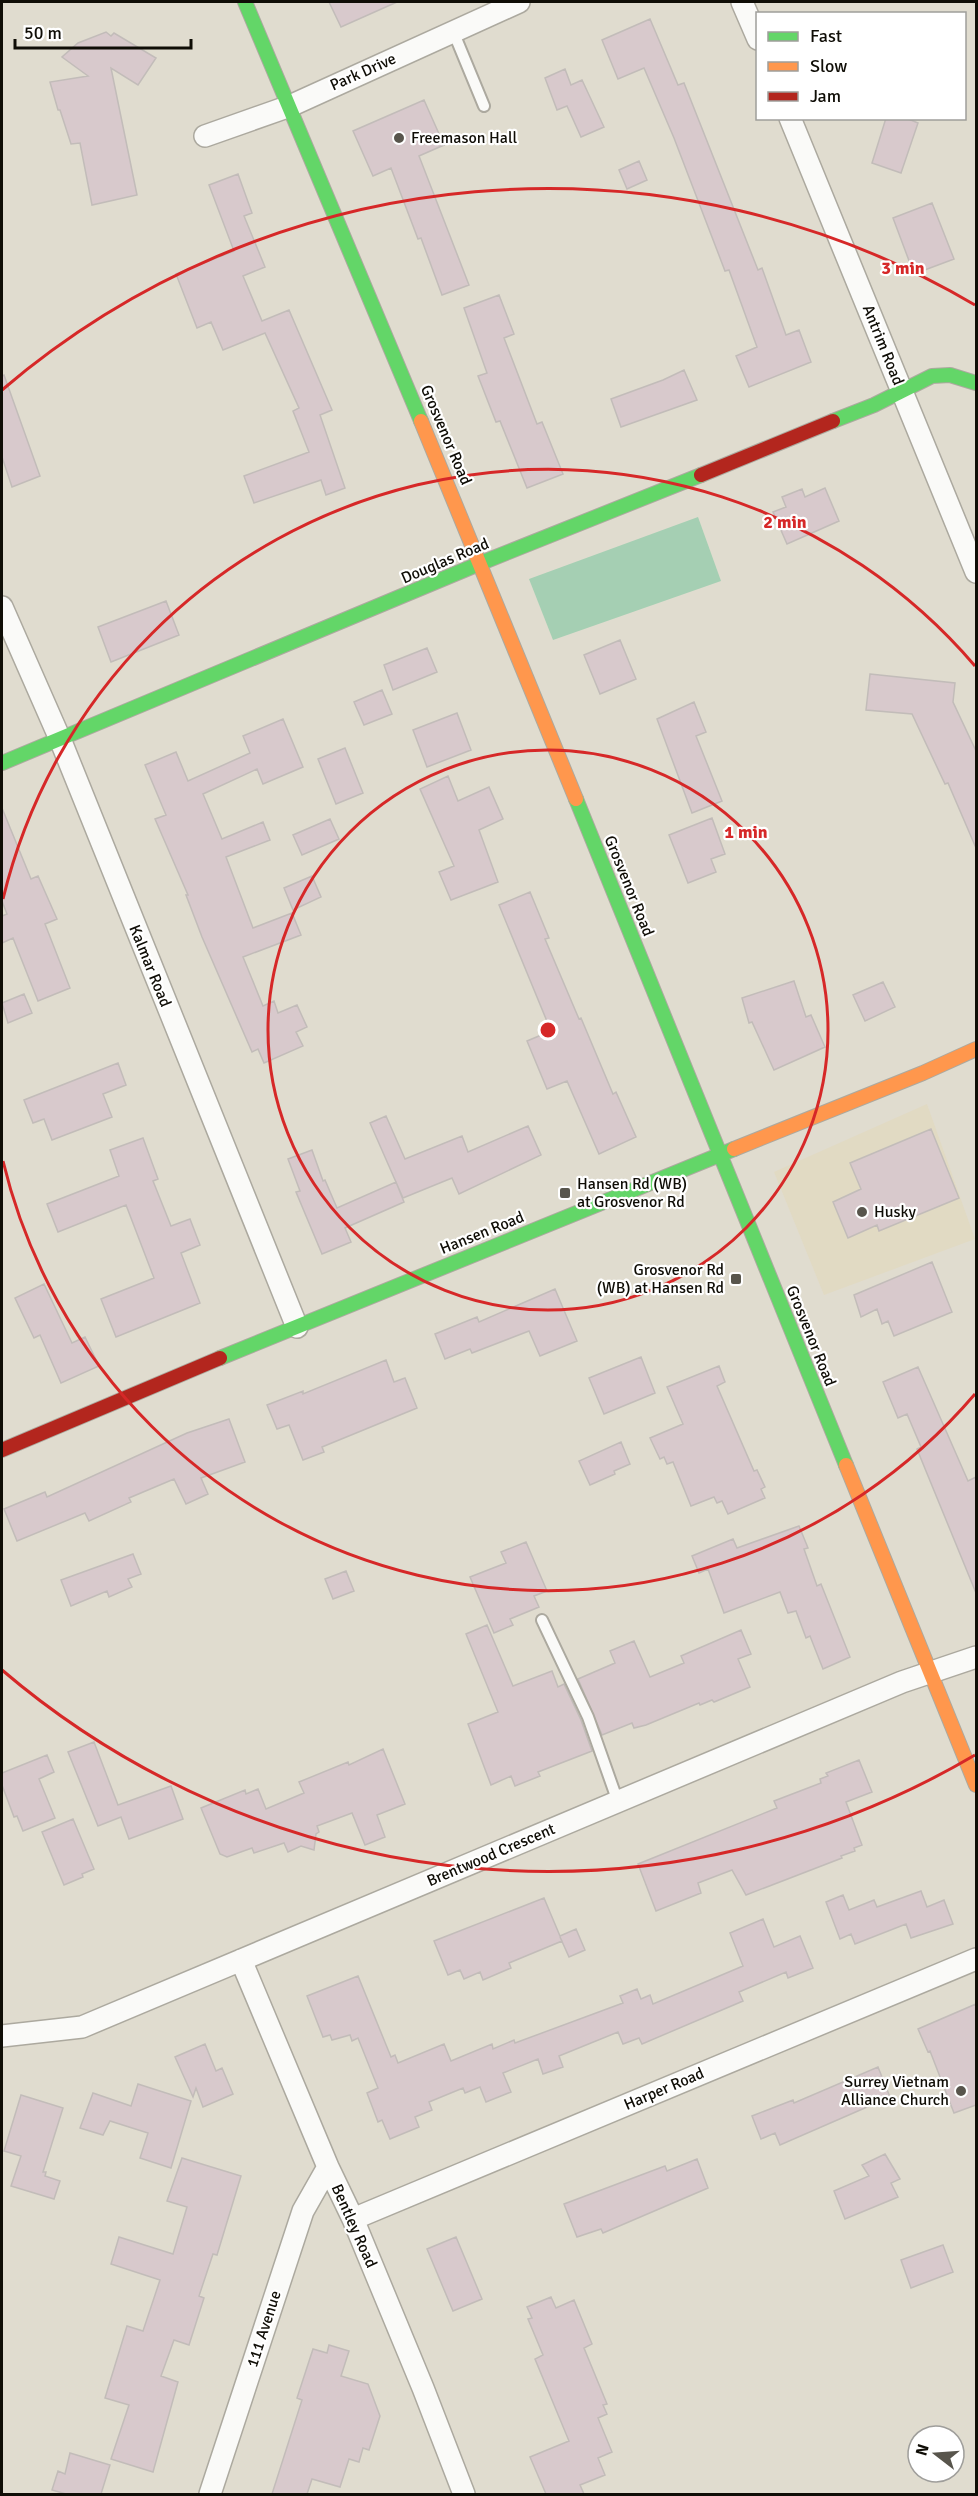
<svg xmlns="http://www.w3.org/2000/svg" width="978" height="2496" font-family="Signika,sans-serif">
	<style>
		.built { fill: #e1dac3 }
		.green { fill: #a5cfb3 }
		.building { fill: #d8c9cc; stroke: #c2bcb9; stroke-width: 1.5 }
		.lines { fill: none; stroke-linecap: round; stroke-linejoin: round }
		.lane-casing { stroke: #aca99f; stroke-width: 14 }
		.street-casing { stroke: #aca99f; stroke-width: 24 }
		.fast-casing { stroke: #aca99f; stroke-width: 16 }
		.slow-casing { stroke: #aca99f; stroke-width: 16 }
		.jam-casing { stroke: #aca99f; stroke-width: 16 }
		.lane { stroke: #fafaf8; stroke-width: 10 }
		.street { stroke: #fafaf8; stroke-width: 21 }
		.fast { stroke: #63d668; stroke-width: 14 }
		.slow { stroke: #ff974d; stroke-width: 14 }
		.jam { stroke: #b3261e; stroke-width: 14 }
		.ring { fill: none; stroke: #d62828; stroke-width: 3 }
		.poi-dot { fill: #58554c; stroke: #fff; stroke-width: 2 }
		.labels { text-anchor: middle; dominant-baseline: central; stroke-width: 4.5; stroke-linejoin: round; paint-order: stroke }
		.street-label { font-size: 16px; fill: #0f0d06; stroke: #fff }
		.poi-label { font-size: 16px; fill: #0f0d06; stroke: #fff; text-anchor: start }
		.centre { fill: #d62828; stroke: #fff; stroke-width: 3 }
		.ring-label { font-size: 18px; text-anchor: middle; font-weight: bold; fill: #d62828; stroke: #fff; stroke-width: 4.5; stroke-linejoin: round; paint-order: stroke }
	</style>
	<rect width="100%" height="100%" fill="#e0dccf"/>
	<!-- built -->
	<path class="built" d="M 927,1104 L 975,1239 L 824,1295 L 774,1172 Z"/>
	<!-- green -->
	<path class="green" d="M 698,517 L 721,581 L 553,640 L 529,579 Z"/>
	<!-- building -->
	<path class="building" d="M 329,2 L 397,2 L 341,27 Z
		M 650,19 L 678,85 L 684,83 L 758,270 L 762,268 L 786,335 L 799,330 L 811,362 L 749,387 L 736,356 L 757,347 L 729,270 L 725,271 L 674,138 L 644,68 L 618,79 L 602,40 Z
		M 106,32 L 111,36 L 114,33 L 156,58 L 138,85 L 111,68 L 137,195 L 92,205 L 80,143 L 71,144 L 60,110 L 58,110 L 50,82 L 88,76 L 62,57 L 78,43 Z
		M 565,69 L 571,85 L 582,80 L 604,127 L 581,137 L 567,106 L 557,110 L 545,78 Z
		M 424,100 L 444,145 L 419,156 L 469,285 L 442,295 L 421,238 L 418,239 L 391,168 L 373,176 L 353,131 Z
		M 886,118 L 906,118 L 918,123 L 901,173 L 872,163 Z
		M 639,161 L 647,180 L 627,189 L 619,170 Z
		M 238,174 L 252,213 L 244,216 L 265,267 L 243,276 L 262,321 L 289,310 L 332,410 L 320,415 L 345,488 L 326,495 L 321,480 L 254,503 L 244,476 L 309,452 L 293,411 L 299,408 L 265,333 L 223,350 L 211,322 L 197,328 L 176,274 L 234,251 L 209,185 Z
		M 932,203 L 954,259 L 914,274 L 893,218 Z
		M 499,295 L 514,334 L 504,338 L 537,424 L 542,422 L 563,474 L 527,488 L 500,421 L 496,422 L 478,376 L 487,373 L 464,308 Z
		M 684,370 L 697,400 L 621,427 L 611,399 L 663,380 Z
		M 4,375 L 40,476 L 12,487 L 2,457 L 2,376 Z
		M 825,488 L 839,521 L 787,544 L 773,512 L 786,507 L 782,497 L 802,489 L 805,497 Z
		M 166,601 L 179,635 L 111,662 L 98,627 Z
		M 620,640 L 636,679 L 600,694 L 584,655 Z
		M 427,648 L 437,672 L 393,690 L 384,665 Z
		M 870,674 L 955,683 L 953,702 L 976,751 L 976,848 L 948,783 L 945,784 L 912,714 L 866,710 Z
		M 382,690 L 392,714 L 364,725 L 354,702 Z
		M 694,702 L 706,732 L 696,736 L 722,801 L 692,813 L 657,719 Z
		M 457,713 L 471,750 L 427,767 L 413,730 Z
		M 283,719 L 303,767 L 263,784 L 257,769 L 203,794 L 222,839 L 263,822 L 270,840 L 226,857 L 253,928 L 292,913 L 301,935 L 243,957 L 263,1006 L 274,1001 L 278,1013 L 297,1005 L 307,1027 L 296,1032 L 303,1046 L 264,1063 L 258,1049 L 252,1052 L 202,937 L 186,895 L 188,895 L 155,819 L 166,815 L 145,765 L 176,752 L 188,781 L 250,753 L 243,736 Z
		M 345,748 L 363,793 L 336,804 L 318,759 Z
		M 448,776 L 458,801 L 489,787 L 503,819 L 479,830 L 498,882 L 451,900 L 439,872 L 454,866 L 420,789 Z
		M 2,808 L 31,879 L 38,876 L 57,919 L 45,924 L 70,988 L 38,1001 L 13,938 L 2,943 L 2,916 L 7,914 L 2,901 Z
		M 712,818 L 725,854 L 711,859 L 716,872 L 688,883 L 669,835 Z
		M 330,819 L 339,839 L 302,855 L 293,835 Z
		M 312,876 L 321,897 L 293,910 L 284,888 Z
		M 530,892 L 549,938 L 545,939 L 579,1019 L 581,1018 L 613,1094 L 616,1092 L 636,1137 L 599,1154 L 567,1081 L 547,1089 L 527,1041 L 551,1031 L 499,905 Z
		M 794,981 L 806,1017 L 811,1015 L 825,1047 L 774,1070 L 752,1022 L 749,1023 L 742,998 Z
		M 883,982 L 895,1007 L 865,1021 L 853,995 Z
		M 24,994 L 32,1013 L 8,1023 L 2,1003 Z
		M 118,1063 L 126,1085 L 103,1094 L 112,1117 L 52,1140 L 44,1119 L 33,1123 L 24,1100 Z
		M 386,1116 L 405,1159 L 462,1136 L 468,1152 L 528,1126 L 541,1155 L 459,1194 L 452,1178 L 403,1198 L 370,1123 Z
		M 931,1129 L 959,1198 L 879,1231 L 877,1225 L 848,1238 L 833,1202 L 861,1189 L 850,1163 Z
		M 143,1138 L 158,1179 L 153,1181 L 171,1226 L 190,1219 L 200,1245 L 181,1253 L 200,1303 L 116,1337 L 101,1299 L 154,1278 L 126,1205 L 58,1232 L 47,1204 L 119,1176 L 110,1150 Z
		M 312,1150 L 323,1181 L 325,1180 L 337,1208 L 396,1182 L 404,1202 L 345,1228 L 351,1242 L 322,1254 L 296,1192 L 300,1191 L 288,1159 Z
		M 932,1262 L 952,1312 L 894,1336 L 888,1321 L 882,1324 L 877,1309 L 861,1317 L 854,1295 Z
		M 44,1284 L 72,1343 L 85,1337 L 99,1366 L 61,1383 L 40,1335 L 34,1338 L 15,1298 Z
		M 555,1289 L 577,1341 L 540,1356 L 529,1331 L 472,1353 L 470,1349 L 445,1359 L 435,1334 L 477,1317 L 479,1322 Z
		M 641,1357 L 655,1393 L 604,1414 L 589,1378 Z
		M 386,1360 L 394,1382 L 405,1378 L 417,1408 L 322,1447 L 324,1452 L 303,1460 L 289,1425 L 277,1429 L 267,1405 L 303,1391 L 303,1394 Z
		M 719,1366 L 725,1382 L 717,1386 L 754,1471 L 757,1470 L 765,1487 L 761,1489 L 765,1498 L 728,1514 L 722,1501 L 717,1503 L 714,1497 L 691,1506 L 673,1462 L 667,1464 L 664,1457 L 660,1459 L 650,1438 L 683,1424 L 667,1387 Z
		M 918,1367 L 968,1481 L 976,1477 L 976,1593 L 917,1449 L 921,1447 L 907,1414 L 898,1418 L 883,1382 Z
		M 229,1419 L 245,1462 L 201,1478 L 208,1494 L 186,1504 L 174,1479 L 129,1498 L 131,1502 L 89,1521 L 85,1513 L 17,1541 L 4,1509 L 45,1492 L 47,1497 L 187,1433 Z
		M 621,1442 L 630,1464 L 614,1471 L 615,1474 L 590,1485 L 579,1461 Z
		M 799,1526 L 808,1548 L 804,1549 L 817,1586 L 821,1584 L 850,1657 L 823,1669 L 810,1636 L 806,1638 L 796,1611 L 788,1613 L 780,1592 L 724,1613 L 708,1569 L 699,1573 L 692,1556 L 733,1539 L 737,1548 Z
		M 526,1542 L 547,1591 L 534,1596 L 539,1607 L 510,1619 L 513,1625 L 494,1633 L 470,1577 L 506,1563 L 501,1552 Z
		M 133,1554 L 141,1574 L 128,1579 L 132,1587 L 109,1597 L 107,1591 L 71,1606 L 61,1580 Z
		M 346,1571 L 354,1591 L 333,1599 L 325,1579 Z
		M 487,1625 L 513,1686 L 552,1671 L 558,1687 L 564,1684 L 581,1720 L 592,1751 L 538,1772 L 540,1776 L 515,1786 L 511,1776 L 491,1785 L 468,1724 L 498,1712 L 466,1634 Z
		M 741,1630 L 751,1654 L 738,1659 L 750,1687 L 714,1702 L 712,1700 L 700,1705 L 699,1703 L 646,1725 L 634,1728 L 632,1723 L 602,1735 L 578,1679 L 615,1663 L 610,1651 L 634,1641 L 650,1677 L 684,1663 L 681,1656 Z
		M 94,1742 L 118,1805 L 171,1786 L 183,1819 L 129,1839 L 121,1817 L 98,1826 L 68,1752 Z
		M 383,1749 L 405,1804 L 377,1815 L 385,1837 L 365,1845 L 352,1813 L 317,1826 L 319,1832 L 316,1834 L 314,1850 L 301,1846 L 288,1852 L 284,1843 L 254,1853 L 252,1848 L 227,1857 L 220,1854 L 201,1808 L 245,1790 L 246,1794 L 258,1789 L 266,1809 L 304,1793 L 299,1782 L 348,1762 L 349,1765 Z
		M 47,1755 L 54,1772 L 39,1779 L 55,1818 L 23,1831 L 17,1816 L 14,1817 L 2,1785 L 2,1773 Z
		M 859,1760 L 872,1792 L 846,1802 L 862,1845 L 854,1848 L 855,1851 L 841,1856 L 842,1858 L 746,1895 L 732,1870 L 698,1883 L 701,1893 L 656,1911 L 638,1864 L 777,1808 L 774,1801 L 821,1783 L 820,1779 L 828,1776 L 826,1773 Z
		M 73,1819 L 94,1869 L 82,1874 L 83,1877 L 64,1885 L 42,1832 Z
		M 921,1891 L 927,1907 L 944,1900 L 953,1924 L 911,1938 L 906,1924 L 855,1944 L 851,1934 L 840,1939 L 826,1902 L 843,1895 L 849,1910 L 874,1900 L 877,1907 Z
		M 544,1898 L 560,1936 L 576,1929 L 585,1950 L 569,1957 L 560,1937 L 562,1941 L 509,1963 L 511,1968 L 483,1980 L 480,1972 L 464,1979 L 460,1970 L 448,1975 L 434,1941 Z
		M 763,1919 L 774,1947 L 800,1936 L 813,1968 L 788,1978 L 786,1972 L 739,1992 L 743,2001 L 642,2044 L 639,2038 L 623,2044 L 618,2032 L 559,2056 L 563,2067 L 543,2074 L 538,2059 L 503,2073 L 511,2092 L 486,2102 L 480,2087 L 465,2093 L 463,2088 L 429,2102 L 432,2110 L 415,2117 L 419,2127 L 390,2139 L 382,2120 L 378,2122 L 367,2093 L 378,2088 L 358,2038 L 352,2041 L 350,2035 L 332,2040 L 330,2035 L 323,2037 L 307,1996 L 358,1976 L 391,2057 L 395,2055 L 398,2063 L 444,2044 L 451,2061 L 492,2044 L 493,2049 L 514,2040 L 515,2043 L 623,2003 L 620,1996 L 637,1989 L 641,1999 L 650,1995 L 653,2004 L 743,1966 L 730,1933 Z
		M 976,2004 L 976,2105 L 954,2113 L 930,2051 L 928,2052 L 918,2029 Z
		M 205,2044 L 216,2071 L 222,2068 L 233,2094 L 203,2107 L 196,2088 L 193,2097 L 175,2057 Z
		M 878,2067 L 890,2097 L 780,2145 L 775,2133 L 761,2139 L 752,2116 L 793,2100 L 794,2103 Z
		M 138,2084 L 191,2101 L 171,2168 L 140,2158 L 148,2133 L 110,2121 L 103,2135 L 80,2128 L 93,2093 L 131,2106 Z
		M 21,2095 L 63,2108 L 43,2172 L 46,2172 L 45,2176 L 60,2181 L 54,2199 L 11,2186 L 21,2156 L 4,2151 Z
		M 885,2154 L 900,2179 L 891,2183 L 898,2197 L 845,2219 L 834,2191 L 869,2176 L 862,2165 Z
		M 182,2158 L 241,2176 L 217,2255 L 213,2254 L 199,2296 L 204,2298 L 189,2345 L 174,2340 L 161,2376 L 178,2382 L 153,2472 L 111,2459 L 129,2405 L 105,2398 L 127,2326 L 143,2331 L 160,2280 L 111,2264 L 119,2237 L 173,2254 L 187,2207 L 167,2201 Z
		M 697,2159 L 708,2188 L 603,2233 L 601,2229 L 577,2237 L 564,2204 L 665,2166 L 667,2171 Z
		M 456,2237 L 482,2299 L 453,2311 L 427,2249 Z
		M 943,2245 L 953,2272 L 911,2288 L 901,2260 Z
		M 551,2297 L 556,2308 L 574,2300 L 592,2344 L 584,2348 L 607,2404 L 603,2405 L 607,2414 L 598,2418 L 612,2452 L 598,2458 L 605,2475 L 580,2485 L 584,2494 L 546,2494 L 530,2457 L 569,2441 L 535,2359 L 543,2355 L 528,2319 L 532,2318 L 527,2307 Z
		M 329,2345 L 349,2351 L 341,2376 L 368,2384 L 380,2416 L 369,2450 L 363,2448 L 359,2462 L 349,2459 L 340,2487 L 312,2479 L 307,2494 L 272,2494 L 302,2400 L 297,2398 L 313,2349 L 327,2353 Z
		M 70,2453 L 110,2465 L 101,2494 L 66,2494 L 52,2490 L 58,2471 L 65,2474 Z"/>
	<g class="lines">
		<defs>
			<path id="lane" d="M 453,31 L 484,106
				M 542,1620 L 588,1717 L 618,1802"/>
			<path id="street" d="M 742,2 L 758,39
				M 790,118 L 976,572
				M 205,136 L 290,106 L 519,2
				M 2,607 L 60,739 L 297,1327
				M 241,1960 L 328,2167 L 353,2219 L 423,2388 L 464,2494
				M 2,2036 L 82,2027 L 902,1682 L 976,1657
				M 353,2219 L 976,1959
				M 210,2494 L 303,2211 L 328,2167"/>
			<path id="fast" d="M 245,2 L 421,421
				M 833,421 L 874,405 L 932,376 L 950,375 L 976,383
				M 2,763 L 481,563 L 701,475
				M 576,799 L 846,1465
				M 220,1358 L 734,1149"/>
			<path id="slow" d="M 421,421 L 576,799
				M 734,1149 L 923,1073 L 976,1049
				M 846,1465 L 976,1785"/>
			<path id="jam" d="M 701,475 L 833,421
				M 2,1450 L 220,1358"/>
		</defs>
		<!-- lane casing -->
		<use href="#lane" class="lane-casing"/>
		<!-- street casing -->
		<use href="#street" class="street-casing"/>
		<!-- fast casing -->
		<use href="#fast" class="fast-casing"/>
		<!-- slow casing -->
		<use href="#slow" class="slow-casing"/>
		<!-- jam casing -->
		<use href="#jam" class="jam-casing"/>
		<!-- lane -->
		<use href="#lane" class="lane"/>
		<!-- street -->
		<use href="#street" class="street"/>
		<!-- fast -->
		<use href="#fast" class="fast"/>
		<!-- slow -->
		<use href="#slow" class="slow"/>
		<!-- jam -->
		<use href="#jam" class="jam"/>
	</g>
	<!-- distance rings -->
	<g class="ring">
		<circle cx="548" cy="1030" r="280"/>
		<path d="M975 1394A561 561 0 0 1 3 1161M3 899A561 561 0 0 1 975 666"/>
		<path d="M975 1755A841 841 0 0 1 2 1670M2 390A841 841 0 0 1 975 305"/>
	</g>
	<!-- markers -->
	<g class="poi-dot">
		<circle cx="399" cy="138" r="6"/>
		<rect x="559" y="1187" width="12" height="12" rx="3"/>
		<circle cx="862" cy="1212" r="6"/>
		<rect x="730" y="1273" width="12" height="12" rx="3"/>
		<circle cx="961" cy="2091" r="6"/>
	</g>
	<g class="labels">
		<!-- street labels -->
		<g class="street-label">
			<text transform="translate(363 72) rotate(-24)">Park Drive</text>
			<text transform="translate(883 345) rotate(68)">Antrim Road</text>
			<text transform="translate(446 435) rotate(67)">Grosvenor Road</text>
			<text transform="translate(445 561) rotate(-23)">Douglas Road</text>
			<text transform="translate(629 886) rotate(68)">Grosvenor Road</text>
			<text transform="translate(150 966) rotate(68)">Kalmar Road</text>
			<text transform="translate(482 1233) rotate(-22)">Hansen Road</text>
			<text transform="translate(811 1336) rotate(68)">Grosvenor Road</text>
			<text transform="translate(491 1855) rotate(-23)">Brentwood Crescent</text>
			<text transform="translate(664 2089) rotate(-23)">Harper Road</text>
			<text transform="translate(354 2226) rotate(66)">Bentley Road</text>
			<text transform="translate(264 2329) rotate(-72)">111 Avenue</text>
		</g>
		<!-- poi labels -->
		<g class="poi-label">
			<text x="411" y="138">Freemason Hall</text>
			<text x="577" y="1184">Hansen Rd (WB)<tspan x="577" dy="18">at Grosvenor Rd</tspan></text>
			<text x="874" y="1212">Husky</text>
			<text x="724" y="1270" text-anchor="end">Grosvenor Rd<tspan x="724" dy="18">(WB) at Hansen Rd</tspan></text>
			<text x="949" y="2082" text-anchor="end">Surrey Vietnam<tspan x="949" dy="18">Alliance Church</tspan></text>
		</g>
	</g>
	<circle cx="548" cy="1030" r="9" class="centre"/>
	<g class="ring-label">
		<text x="903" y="274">3 min</text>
		<text x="785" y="528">2 min</text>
		<text x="746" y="838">1 min</text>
	</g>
	<!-- border -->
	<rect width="978" height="2496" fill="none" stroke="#0f0d06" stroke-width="6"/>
	<!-- legend -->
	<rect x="756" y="12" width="210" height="108" fill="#ffffff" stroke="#9f9e9b" stroke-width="1.5"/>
	<rect x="768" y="32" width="30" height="9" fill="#63d668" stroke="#9f9e9b" stroke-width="1.5"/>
	<text x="810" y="42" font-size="18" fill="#0f0d06">Fast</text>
	<rect x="768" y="62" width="30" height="9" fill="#ff974d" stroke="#9f9e9b" stroke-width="1.5"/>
	<text x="810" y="72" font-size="18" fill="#0f0d06">Slow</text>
	<rect x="768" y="92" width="30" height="9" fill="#b3261e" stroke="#9f9e9b" stroke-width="1.5"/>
	<text x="810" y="102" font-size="18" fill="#0f0d06">Jam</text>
	<!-- north arrow -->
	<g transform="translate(936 2454) rotate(287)"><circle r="28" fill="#ffffff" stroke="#9f9e9b" stroke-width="1.5"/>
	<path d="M0-4.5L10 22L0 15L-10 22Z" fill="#58554c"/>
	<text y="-9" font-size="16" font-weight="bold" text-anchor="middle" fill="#0f0d06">N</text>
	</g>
	<!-- scale -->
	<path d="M15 39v9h176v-9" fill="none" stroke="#0f0d06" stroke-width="3"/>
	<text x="24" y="39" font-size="18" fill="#0f0d06" stroke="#ffffff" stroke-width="4.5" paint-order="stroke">50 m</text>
</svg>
